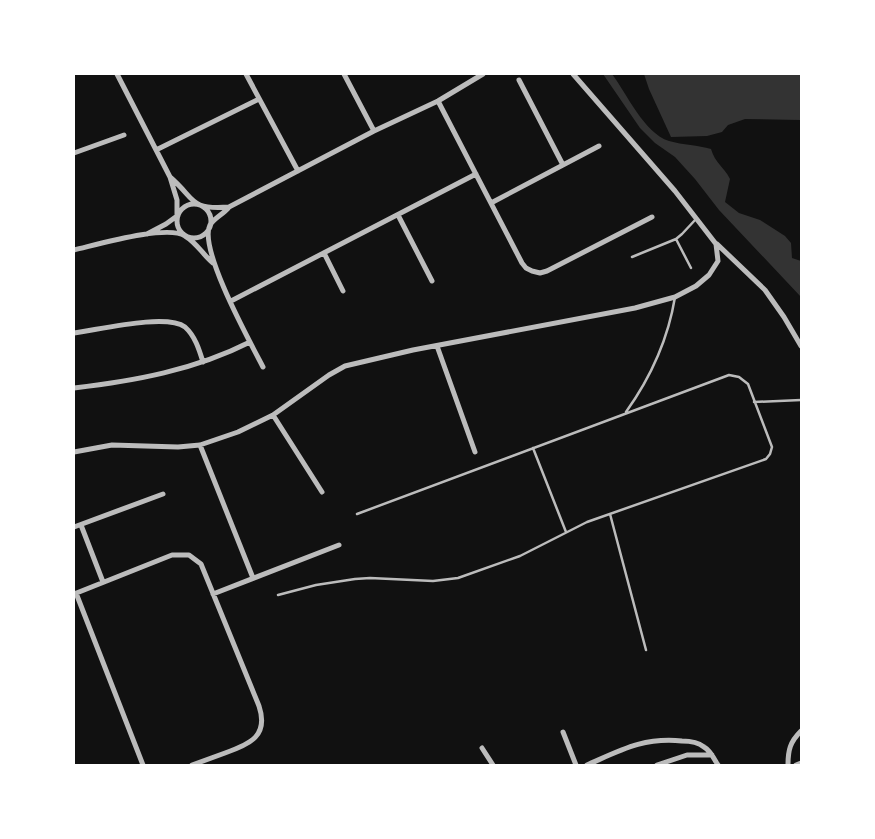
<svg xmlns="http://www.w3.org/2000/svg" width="875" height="839" font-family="Overpass,sans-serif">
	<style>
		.water { fill: #333 }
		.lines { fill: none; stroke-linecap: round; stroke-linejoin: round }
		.service { stroke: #bcbcbc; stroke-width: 2.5 }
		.minor { stroke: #bcbcbc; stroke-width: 5 }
	</style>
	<rect width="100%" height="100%" fill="#111"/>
	<!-- water -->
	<path class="water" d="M 603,74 L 612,74 C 627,94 644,133 669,141 C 683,145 698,145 711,149 C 715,163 724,167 730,179 L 725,202 L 739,213 L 760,220 L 785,236 L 791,243 L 792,258 L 801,261 L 801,297 L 719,210 L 695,179 L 675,157 L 655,143 L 640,128 Z
		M 644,74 L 801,74 L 801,120 L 745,119 L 728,125 L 722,132 L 707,136 L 671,137 L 649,89 Z"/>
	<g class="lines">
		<!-- service -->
		<path class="service" d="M 676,239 L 691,268
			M 632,257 L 676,239 L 682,234 L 696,219
			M 754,402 L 801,400
			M 626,412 C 651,377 668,340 675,297
			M 533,448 L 566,532
			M 610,514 L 646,650
			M 278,595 L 316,585 L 355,579 L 370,578 L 433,581 L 458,578 L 520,556 L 587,522 L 766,459 L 770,454 L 772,447 L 748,384 L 739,377 L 729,375 L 357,514"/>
		<!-- minor -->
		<path class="minor" d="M 117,74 L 170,177 L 177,200 L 177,216 L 166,224 L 147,234
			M 246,74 L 298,171
			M 344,74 L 374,131
			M 519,80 L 563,165
			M 438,101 L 522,263 L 526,268 L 532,271 L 540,273 L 547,271 L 652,217
			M 156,150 L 259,99
			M 74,153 L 124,135
			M 170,177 C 196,199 188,210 229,207
			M 491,203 L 599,146
			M177 221a17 17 0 1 1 34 0a17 17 0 1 1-34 0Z
			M 398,215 L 432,281
			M 717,244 L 765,290 L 784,317 L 801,346
			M 74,250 C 96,245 167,224 185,236 C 197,243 203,255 213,263
			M 324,253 L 343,291
			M 231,301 L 476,174
			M 74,333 C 98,330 166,313 185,327 C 195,336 199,349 203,362
			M 437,346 L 475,452
			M 263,367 C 250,342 198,248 210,225 C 214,218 224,214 229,207 L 374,131 L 438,101 L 483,74
			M 74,388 C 134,381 195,370 250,342
			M 273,415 L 322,492
			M 200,445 L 253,578
			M 74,452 L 112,445 L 178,447 L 200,445 L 238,432 L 273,415 L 329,375 L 345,366 L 413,350 L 635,308 L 675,297 L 696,286 L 709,275 L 718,261 L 716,244 L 675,191 L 573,74
			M 81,525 L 103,582
			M 74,527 L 163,494
			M 76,593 L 143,765
			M 74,594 L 172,555 L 189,555 L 201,564 L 259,706 C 269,736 250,744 225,753 C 214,757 203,761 192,765
			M 213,594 L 339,545
			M 563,732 L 576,765
			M 482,748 L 493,765
			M 587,765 C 621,750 644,737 682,741 C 690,741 698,742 704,747 C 711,751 714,759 718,765
			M 657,765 L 687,755 L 712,755
			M 788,765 C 788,750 790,742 801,731
			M 796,765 L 801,763"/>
	</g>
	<!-- border -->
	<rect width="875" height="839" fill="none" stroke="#ffffff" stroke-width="150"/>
</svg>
